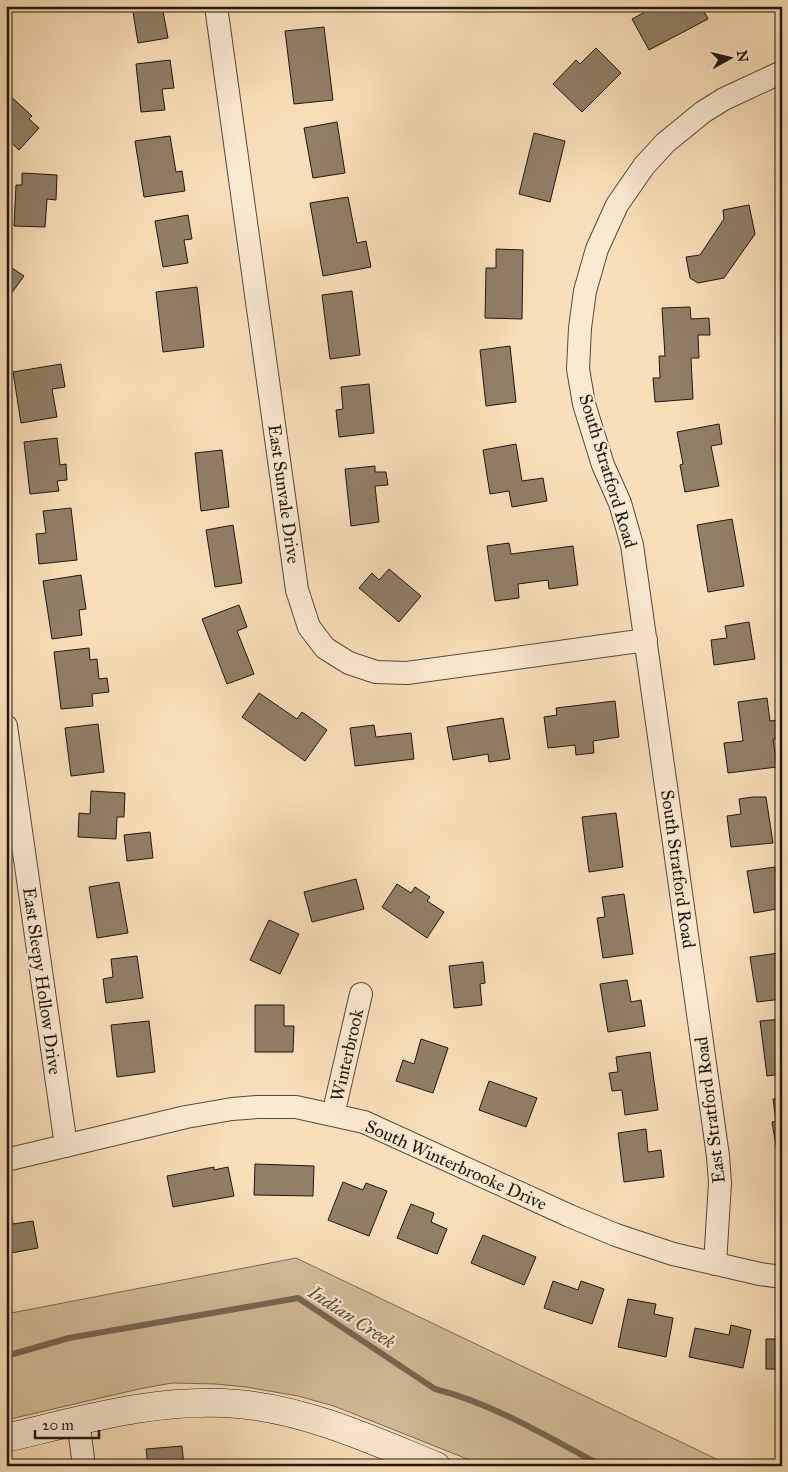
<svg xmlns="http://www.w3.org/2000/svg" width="788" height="1472" font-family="'IM FELL Great Primer',serif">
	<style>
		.green { fill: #d4bd9c; stroke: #7a6a56 }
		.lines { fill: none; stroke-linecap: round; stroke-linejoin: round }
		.stream { stroke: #776652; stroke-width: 6 }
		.building { fill: #917f67; stroke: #21170f }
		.street-casing { stroke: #57493a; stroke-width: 24 }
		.secondary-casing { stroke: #21170f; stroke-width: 29 }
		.street { stroke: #fbead2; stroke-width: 22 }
		.secondary { stroke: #fbead2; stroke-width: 28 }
		.labels { text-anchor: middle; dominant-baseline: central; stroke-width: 4.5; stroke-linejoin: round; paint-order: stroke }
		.street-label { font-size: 18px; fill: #21170f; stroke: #fbead2 }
		.water-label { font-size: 19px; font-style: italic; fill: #5a4c3c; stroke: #fbead2 }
	</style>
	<rect width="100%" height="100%" fill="#f9dfb9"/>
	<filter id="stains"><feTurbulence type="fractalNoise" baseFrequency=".004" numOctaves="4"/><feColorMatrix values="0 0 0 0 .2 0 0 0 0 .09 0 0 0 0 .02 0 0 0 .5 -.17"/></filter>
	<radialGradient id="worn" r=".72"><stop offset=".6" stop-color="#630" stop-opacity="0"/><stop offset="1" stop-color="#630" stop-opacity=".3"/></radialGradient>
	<!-- green -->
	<path class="green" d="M 296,1258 L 731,1466 L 485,1466 L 334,1406 L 298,1396 L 246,1387 L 215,1384 L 172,1383 L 139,1389 L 6,1420 L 6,1314 Z"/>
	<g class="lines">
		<!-- stream -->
		<path class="stream" d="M 6,1356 L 69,1338 L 298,1298 L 435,1389 C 494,1404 548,1437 602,1466"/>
	</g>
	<!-- building -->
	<path class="building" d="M 132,6 L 162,6 L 168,38 L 138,43 Z
		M 280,6 L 311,6 L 281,11 Z
		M 656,6 L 701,6 L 708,19 L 649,50 L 632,19 Z
		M 324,27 L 333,100 L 294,104 L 285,31 Z
		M 596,48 L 621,73 L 582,112 L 553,84 L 576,60 L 580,64 Z
		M 170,60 L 174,88 L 162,89 L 165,110 L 141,112 L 136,64 Z
		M 6,92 L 32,116 L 29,119 L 39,128 L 19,150 L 6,138 Z
		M 337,122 L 345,173 L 313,178 L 304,128 Z
		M 534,133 L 565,141 L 550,202 L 519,194 Z
		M 170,136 L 176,172 L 182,171 L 185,191 L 144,197 L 135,141 Z
		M 22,173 L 57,175 L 56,200 L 47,199 L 45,227 L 14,226 L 16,185 L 22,185 Z
		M 348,197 L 357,243 L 366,241 L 371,267 L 323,276 L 310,203 Z
		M 749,205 L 755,234 L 724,278 L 698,283 L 690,278 L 686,257 L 700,255 L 724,219 L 723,210 Z
		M 188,215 L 192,239 L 184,240 L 188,263 L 163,267 L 155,221 Z
		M 496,249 L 523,250 L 522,319 L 485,318 L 486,268 L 496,268 Z
		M 6,264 L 24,276 L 6,301 Z
		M 197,287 L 204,347 L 163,352 L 156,292 Z
		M 352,291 L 360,355 L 330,359 L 322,295 Z
		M 690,307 L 691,319 L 709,318 L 710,335 L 698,335 L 699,358 L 691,358 L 693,399 L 655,402 L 653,378 L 660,378 L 659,356 L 665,356 L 662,308 Z
		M 510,346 L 516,402 L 486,406 L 480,350 Z
		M 61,364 L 65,387 L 52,389 L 57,417 L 21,423 L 13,372 Z
		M 369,384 L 374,433 L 339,437 L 336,410 L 343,409 L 341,387 Z
		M 719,424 L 722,444 L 711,446 L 719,486 L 685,492 L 680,465 L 683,464 L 677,432 Z
		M 57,438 L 60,465 L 66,464 L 67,480 L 57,481 L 59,491 L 30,494 L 24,442 Z
		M 516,444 L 522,481 L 543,478 L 547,501 L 512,507 L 509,491 L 490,494 L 483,450 Z
		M 222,450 L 229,507 L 201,511 L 195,453 Z
		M 375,466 L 375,472 L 386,472 L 388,485 L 375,486 L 379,522 L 351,526 L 345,469 Z
		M 71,508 L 77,560 L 39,564 L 36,534 L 46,533 L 43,511 Z
		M 732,519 L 744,586 L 708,592 L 697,525 Z
		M 233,525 L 242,583 L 215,587 L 206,530 Z
		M 509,543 L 511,554 L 573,546 L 578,585 L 549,589 L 548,580 L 518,584 L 519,598 L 495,601 L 487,546 Z
		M 389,569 L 421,596 L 399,622 L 359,588 L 372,573 L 379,580 Z
		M 81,575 L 86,609 L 79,610 L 82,635 L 52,639 L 43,581 Z
		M 239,605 L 247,627 L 237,631 L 254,674 L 227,684 L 202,619 Z
		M 749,622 L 755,659 L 714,665 L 711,640 L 727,638 L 725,626 Z
		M 89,648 L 90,660 L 97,659 L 99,679 L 107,678 L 109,692 L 92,694 L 93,706 L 61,709 L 54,652 Z
		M 259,693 L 297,719 L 302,712 L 327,730 L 305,761 L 242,717 Z
		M 767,698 L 770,721 L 780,720 L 782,735 L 782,738 L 773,739 L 777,767 L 728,773 L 724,743 L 743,741 L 738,702 Z
		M 615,701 L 619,737 L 593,741 L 594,753 L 576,755 L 575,745 L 548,748 L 544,717 L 557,715 L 556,708 Z
		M 503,718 L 510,759 L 489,762 L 488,754 L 453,760 L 447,727 Z
		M 98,724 L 104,772 L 71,776 L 65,728 Z
		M 374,725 L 376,737 L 411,733 L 414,759 L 355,766 L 350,728 Z
		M 91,791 L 125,793 L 124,817 L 117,817 L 116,839 L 78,837 L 79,813 L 90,814 Z
		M 753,797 L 766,797 L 773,843 L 731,847 L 727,816 L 741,814 L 739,799 Z
		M 616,813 L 623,867 L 589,872 L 582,817 Z
		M 150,832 L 153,858 L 127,861 L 124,835 Z
		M 775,867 L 782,908 L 754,913 L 747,871 Z
		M 356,879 L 364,909 L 312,922 L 304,892 Z
		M 119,882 L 128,933 L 97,938 L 89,887 Z
		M 397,884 L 411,893 L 415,887 L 430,897 L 427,901 L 444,912 L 427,938 L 382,907 Z
		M 624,894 L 633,954 L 603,958 L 597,918 L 605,917 L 602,897 Z
		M 269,920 L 299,934 L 280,974 L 250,960 Z
		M 779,953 L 782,973 L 782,999 L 757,1002 L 750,957 Z
		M 137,956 L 143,998 L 106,1003 L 103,979 L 113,977 L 111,959 Z
		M 483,962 L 485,983 L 480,984 L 482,1005 L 454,1008 L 449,966 Z
		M 627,980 L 631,1002 L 641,1000 L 645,1026 L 608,1032 L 600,984 Z
		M 255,1005 L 284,1005 L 284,1026 L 294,1026 L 293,1052 L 255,1052 Z
		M 782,1019 L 782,1074 L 767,1076 L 760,1021 Z
		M 149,1021 L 155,1072 L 117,1077 L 111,1025 Z
		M 421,1039 L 448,1048 L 433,1093 L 396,1081 L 403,1060 L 414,1064 Z
		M 650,1052 L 658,1110 L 625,1115 L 622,1090 L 612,1091 L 609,1073 L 618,1072 L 616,1057 Z
		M 489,1081 L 537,1098 L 526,1127 L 479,1110 Z
		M 782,1098 L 782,1151 L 777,1152 L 772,1122 L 776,1121 L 773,1099 Z
		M 646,1129 L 648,1152 L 661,1150 L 664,1177 L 624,1182 L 618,1133 Z
		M 255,1164 L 314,1166 L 313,1196 L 254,1195 Z
		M 214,1167 L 214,1170 L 228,1167 L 234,1196 L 173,1207 L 167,1176 Z
		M 343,1182 L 363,1190 L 366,1183 L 387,1191 L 369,1236 L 328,1220 Z
		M 778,1203 L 782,1203 L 782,1232 L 777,1232 Z
		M 411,1204 L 434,1213 L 431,1222 L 447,1229 L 437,1254 L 397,1238 Z
		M 12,1216 L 13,1224 L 33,1221 L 38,1248 L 6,1254 L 6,1217 Z
		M 483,1235 L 536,1257 L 524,1285 L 471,1263 Z
		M 553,1281 L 578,1290 L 581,1281 L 604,1289 L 592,1324 L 544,1308 Z
		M 628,1299 L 656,1304 L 654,1314 L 673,1318 L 666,1357 L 618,1347 Z
		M 731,1325 L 751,1330 L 743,1368 L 689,1357 L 695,1328 L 729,1335 Z
		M 766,1339 L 782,1339 L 782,1369 L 766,1369 Z
		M 182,1446 L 184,1466 L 148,1466 L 146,1449 Z"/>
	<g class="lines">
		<defs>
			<path id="street" d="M 216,6 L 297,590 L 309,627 L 325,648 L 349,663 L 376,672 L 407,673 L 646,640
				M 6,726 L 66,1146
				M 333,1115 L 361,994
				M 6,1160 L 186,1117 L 232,1109 L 258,1107 L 296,1107 L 364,1122 L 570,1216 L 616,1235 L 673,1254 L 760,1274 L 782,1277
				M 715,1264 L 720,1183 L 718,1156 L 632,545 L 620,503 L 603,465 L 584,404 L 578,369 L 580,328 L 585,291 L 597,249 L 617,205 L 644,166 L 665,143 L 703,112 L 724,99 L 782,72
				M 78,1421 L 84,1466"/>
			<path id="secondary" d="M 6,1438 C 82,1420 159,1397 238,1404 C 307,1410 372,1440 436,1466"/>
		</defs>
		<!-- street casing -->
		<use href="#street" class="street-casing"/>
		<!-- secondary casing -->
		<use href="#secondary" class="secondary-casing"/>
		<!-- street -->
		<use href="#street" class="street"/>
		<!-- secondary -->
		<use href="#secondary" class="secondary"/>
	</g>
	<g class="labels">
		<!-- street labels -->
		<g class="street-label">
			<text transform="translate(608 471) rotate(73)">South Stratford Road</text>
			<text transform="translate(284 494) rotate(82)">East Sunvale Drive</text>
			<text transform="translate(678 869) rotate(82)">South Stratford Road</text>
			<text transform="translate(42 981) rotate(82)">East Sleepy Hollow Drive</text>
			<text transform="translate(347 1055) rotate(-77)">Winterbrook</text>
			<text transform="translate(710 1110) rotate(-97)">East Stratford Road</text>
			<text transform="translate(456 1165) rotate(24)">South Winterbrooke Drive</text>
		</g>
		<!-- water labels -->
		<g class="water-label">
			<text transform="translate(352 1317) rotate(33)">Indian Creek</text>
		</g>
	</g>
	<!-- margin -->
	<rect width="788" height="1472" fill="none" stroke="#f9dfb9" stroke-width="25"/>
	<rect x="8" y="8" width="773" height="1457" fill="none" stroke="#21170f" stroke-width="2.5"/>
	<rect x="12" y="12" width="763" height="1447" fill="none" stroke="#21170f"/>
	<!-- north arrow -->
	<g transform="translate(730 58) rotate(82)" stroke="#fbead2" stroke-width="4" paint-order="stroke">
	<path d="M0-4L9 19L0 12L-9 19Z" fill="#21170f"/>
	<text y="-8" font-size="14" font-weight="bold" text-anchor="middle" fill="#21170f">N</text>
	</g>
	<!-- scale -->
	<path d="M35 1430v8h64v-8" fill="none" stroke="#21170f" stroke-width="2.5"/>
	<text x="42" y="1430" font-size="15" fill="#21170f" stroke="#fbead2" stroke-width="4" paint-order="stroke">20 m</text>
	<rect width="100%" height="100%" filter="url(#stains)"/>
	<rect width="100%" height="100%" fill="url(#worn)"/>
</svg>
